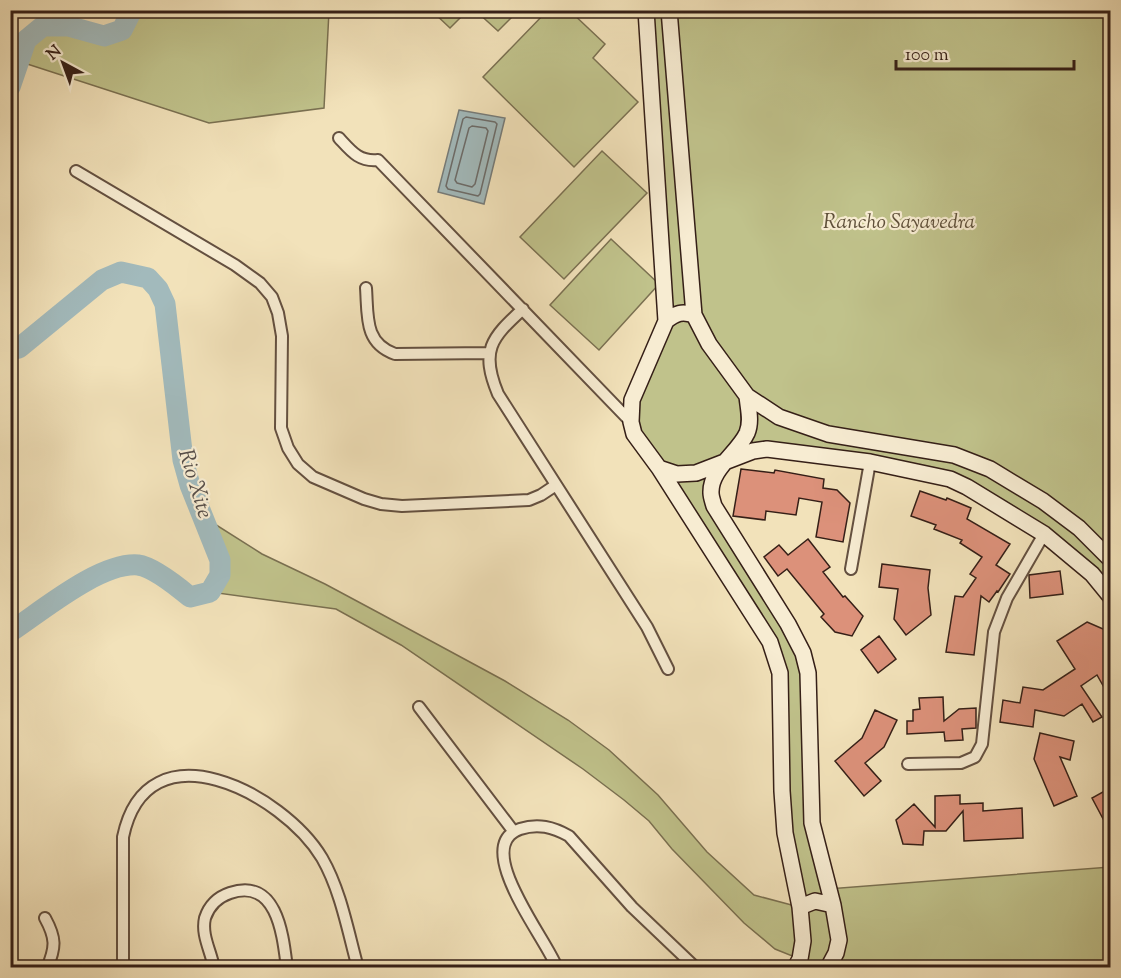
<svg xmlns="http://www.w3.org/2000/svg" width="1121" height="978" font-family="'Sorts Mill Goudy',serif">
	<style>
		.green { fill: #c0c28b; stroke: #7a7051; stroke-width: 1.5 }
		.water { fill: #a2babc; stroke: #767c7a; stroke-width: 1.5 }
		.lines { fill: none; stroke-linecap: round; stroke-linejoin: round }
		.shore { stroke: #6c6c6a; stroke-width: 1.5 }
		.river { stroke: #a2babc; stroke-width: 21 }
		.building { fill: #dc917a; stroke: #351f17; stroke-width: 1.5 }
		.street-casing { stroke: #645040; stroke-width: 14 }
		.secondary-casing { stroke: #351f17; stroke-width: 18 }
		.street { stroke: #f7ecd2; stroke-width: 10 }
		.secondary { stroke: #f7ecd2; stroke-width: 15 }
		.labels { text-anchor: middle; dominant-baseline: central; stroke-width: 4.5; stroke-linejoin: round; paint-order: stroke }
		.park-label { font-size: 21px; font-style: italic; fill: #5f503a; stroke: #f7ecd2 }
		.water-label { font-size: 22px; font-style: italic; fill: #564e49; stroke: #f7ecd2 }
	</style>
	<rect width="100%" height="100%" fill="#f2e2ba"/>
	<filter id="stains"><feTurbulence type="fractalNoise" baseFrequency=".00333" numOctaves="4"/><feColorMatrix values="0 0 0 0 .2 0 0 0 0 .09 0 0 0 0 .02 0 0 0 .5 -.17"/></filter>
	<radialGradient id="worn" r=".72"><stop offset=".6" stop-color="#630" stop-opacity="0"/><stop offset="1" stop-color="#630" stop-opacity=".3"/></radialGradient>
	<!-- green -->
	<path class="green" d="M 132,11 L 329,11 L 324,108 L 209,123 L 18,61 L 26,40 L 43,26 L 68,26 L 104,36 L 121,30 Z
		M 432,11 L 467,11 L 450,28 Z
		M 476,11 L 518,11 L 498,31 Z
		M 547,11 L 570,11 L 605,44 L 593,58 L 638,102 L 574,167 L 483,77 Z
		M 646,11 L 1110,11 L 1110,596 L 1092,573 L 967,487 L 767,449 L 726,461 L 709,492 L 803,653 L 812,823 L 828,889 L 1110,867 L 1110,967 L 795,967 L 800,959 L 775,949 L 744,923 L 672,849 L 649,821 L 624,800 L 583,769 L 401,645 L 336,609 L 210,592 L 220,575 L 220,560 L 202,516 L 262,554 L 325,584 L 381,614 L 505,681 L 568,720 L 609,750 L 658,795 L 707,852 L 754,895 L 799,907 L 785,833 L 780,673 L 632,421 L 666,321 Z
		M 602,151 L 647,193 L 564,279 L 520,237 Z
		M 611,239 L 659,284 L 599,350 L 550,305 Z"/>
	<!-- water -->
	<path class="water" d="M 459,110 L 505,118 L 484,204 L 438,192 Z"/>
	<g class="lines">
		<!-- shore -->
		<path class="shore" d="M 466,117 L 495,122 L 497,124 L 480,194 L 478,196 L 448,189 L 446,186 L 463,119 Z
			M 472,126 L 486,128 L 488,131 L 475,184 L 472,187 L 457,183 L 455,180 L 469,128 Z"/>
		<!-- river -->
		<path class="river" d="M 10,87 L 26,40 L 43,26 L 68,26 L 104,36 L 122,30 L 132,10
			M 10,350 L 19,348 L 102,280 L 121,272 L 148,278 L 158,289 L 165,304 L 183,460 L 190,485 L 220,560 L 220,575 L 210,592 L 190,597 C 178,587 153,567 138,565 C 100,562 42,611 10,632"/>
	</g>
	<!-- building -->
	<path class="building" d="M 741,469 L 774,473 L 775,470 L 824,479 L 823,488 L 837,490 L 850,503 L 843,542 L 816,537 L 822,502 L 799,498 L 796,515 L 766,511 L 765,520 L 733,516 Z
		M 920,491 L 946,500 L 947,498 L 971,508 L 967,519 L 1010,544 L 996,565 L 1010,574 L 998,592 L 997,591 L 989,602 L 981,596 L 974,655 L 946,652 L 955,596 L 963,597 L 976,578 L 970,574 L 982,557 L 960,543 L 962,540 L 934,529 L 936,525 L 911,516 Z
		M 808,539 L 830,567 L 823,572 L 843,597 L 845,596 L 863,616 L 852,636 L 835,632 L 821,617 L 824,614 L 787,569 L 778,576 L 764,557 L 779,545 L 788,555 Z
		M 882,564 L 930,570 L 928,588 L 931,615 L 906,635 L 894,619 L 898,589 L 879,587 Z
		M 1060,571 L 1063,594 L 1030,598 L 1029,575 Z
		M 1087,622 L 1110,632 L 1110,698 L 1097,675 L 1081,686 L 1102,717 L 1093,722 L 1082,704 L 1064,716 L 1035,710 L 1033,727 L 1000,722 L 1003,700 L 1020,703 L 1023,687 L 1043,690 L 1075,669 L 1057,641 Z
		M 879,636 L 896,659 L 878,673 L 861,650 Z
		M 943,697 L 944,721 L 959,709 L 976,708 L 976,728 L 962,729 L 963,740 L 945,741 L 944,732 L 907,734 L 907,721 L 913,721 L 913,710 L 920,709 L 919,698 Z
		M 875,710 L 897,720 L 884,747 L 865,763 L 881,781 L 864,796 L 835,761 L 862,738 Z
		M 1040,733 L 1074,741 L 1070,760 L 1060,757 L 1077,796 L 1054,806 L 1034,759 Z
		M 1110,788 L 1110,832 L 1092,798 Z
		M 960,795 L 960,804 L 983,803 L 983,811 L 1022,808 L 1023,838 L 964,841 L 963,811 L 946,831 L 924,831 L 923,845 L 903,844 L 896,820 L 914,804 L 935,827 L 935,796 Z"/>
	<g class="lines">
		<defs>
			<path id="street" d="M 339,138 C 351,151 359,162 378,160 L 631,422
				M 76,171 L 235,265 L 260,283 L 272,297 L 278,313 L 282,336 L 281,428 L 288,448 L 298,464 L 313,477 L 364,499 L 381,504 L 402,506 L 529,500 L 541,495 L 556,485
				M 366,288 C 368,316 364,343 395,354 L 489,353
				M 523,309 C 491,338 480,351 498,394 L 647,627 L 668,669
				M 851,569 L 870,462
				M 419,707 L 514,832
				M 908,764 L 961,763 L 975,757 L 982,744 L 994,632 L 1007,598 L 1044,534
				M 45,918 C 56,938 56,947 47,968
				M 123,968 L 123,837 C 147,722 283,793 322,858 C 341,891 348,932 358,968
				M 214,968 C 211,951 201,935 205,918 C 209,906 218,897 230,893 C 278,877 283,937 287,968
				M 557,968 C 548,941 470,846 520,829 C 538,823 553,827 569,836 L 632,907 L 696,968"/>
			<path id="secondary" d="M 646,10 L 666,321 L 632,400 L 631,422 L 634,434 L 659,468 L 770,642 L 780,673 L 782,791 L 785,833 L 800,907 L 803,941 L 800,959 L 795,968
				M 669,10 L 694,315 L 709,344 L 747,396 L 779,417 L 828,434 L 954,455 L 990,469 L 1043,501 L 1079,528 L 1110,559
				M 666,321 C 676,313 682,311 694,315
				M 747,396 C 748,408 752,421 747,433 C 738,453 710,469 711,493 C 711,497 713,502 714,506 L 788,624 L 803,653 L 808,673 L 812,823 L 833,905 L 839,940 L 836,953 L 828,968
				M 659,468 L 677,474 L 696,473 L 753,451 L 767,449 L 870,462 L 950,479 L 967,487 L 1044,534 L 1092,574 L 1110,596
				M 800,907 L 815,901 L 833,905"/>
		</defs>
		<!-- street casing -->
		<use href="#street" class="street-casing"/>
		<!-- secondary casing -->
		<use href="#secondary" class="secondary-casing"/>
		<!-- street -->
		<use href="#street" class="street"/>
		<!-- secondary -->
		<use href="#secondary" class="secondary"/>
	</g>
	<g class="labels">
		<!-- park labels -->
		<g class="park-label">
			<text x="899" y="223">Rancho Sayavedra</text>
		</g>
		<!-- water labels -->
		<g class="water-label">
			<text transform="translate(194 484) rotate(73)">Rio Xite</text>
		</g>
	</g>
	<!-- margin -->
	<rect width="1121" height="978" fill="none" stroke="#f2e2ba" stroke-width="36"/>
	<rect x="12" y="12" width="1097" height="954" fill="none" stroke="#351f17" stroke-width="3"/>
	<rect x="18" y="18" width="1085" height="942" fill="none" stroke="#351f17" stroke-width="1.5"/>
	<!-- north arrow -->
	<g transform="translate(63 63) rotate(319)" stroke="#f7ecd2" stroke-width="4.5" paint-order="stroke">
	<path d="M0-4.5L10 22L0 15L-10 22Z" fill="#351f17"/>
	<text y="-9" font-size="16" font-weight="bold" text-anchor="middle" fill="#351f17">N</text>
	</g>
	<!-- scale -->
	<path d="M896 60v9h178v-9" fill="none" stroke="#351f17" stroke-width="3"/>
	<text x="905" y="60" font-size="18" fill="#351f17" stroke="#f7ecd2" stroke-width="4.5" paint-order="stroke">100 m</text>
	<rect width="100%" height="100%" filter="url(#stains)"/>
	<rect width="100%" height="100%" fill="url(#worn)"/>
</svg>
